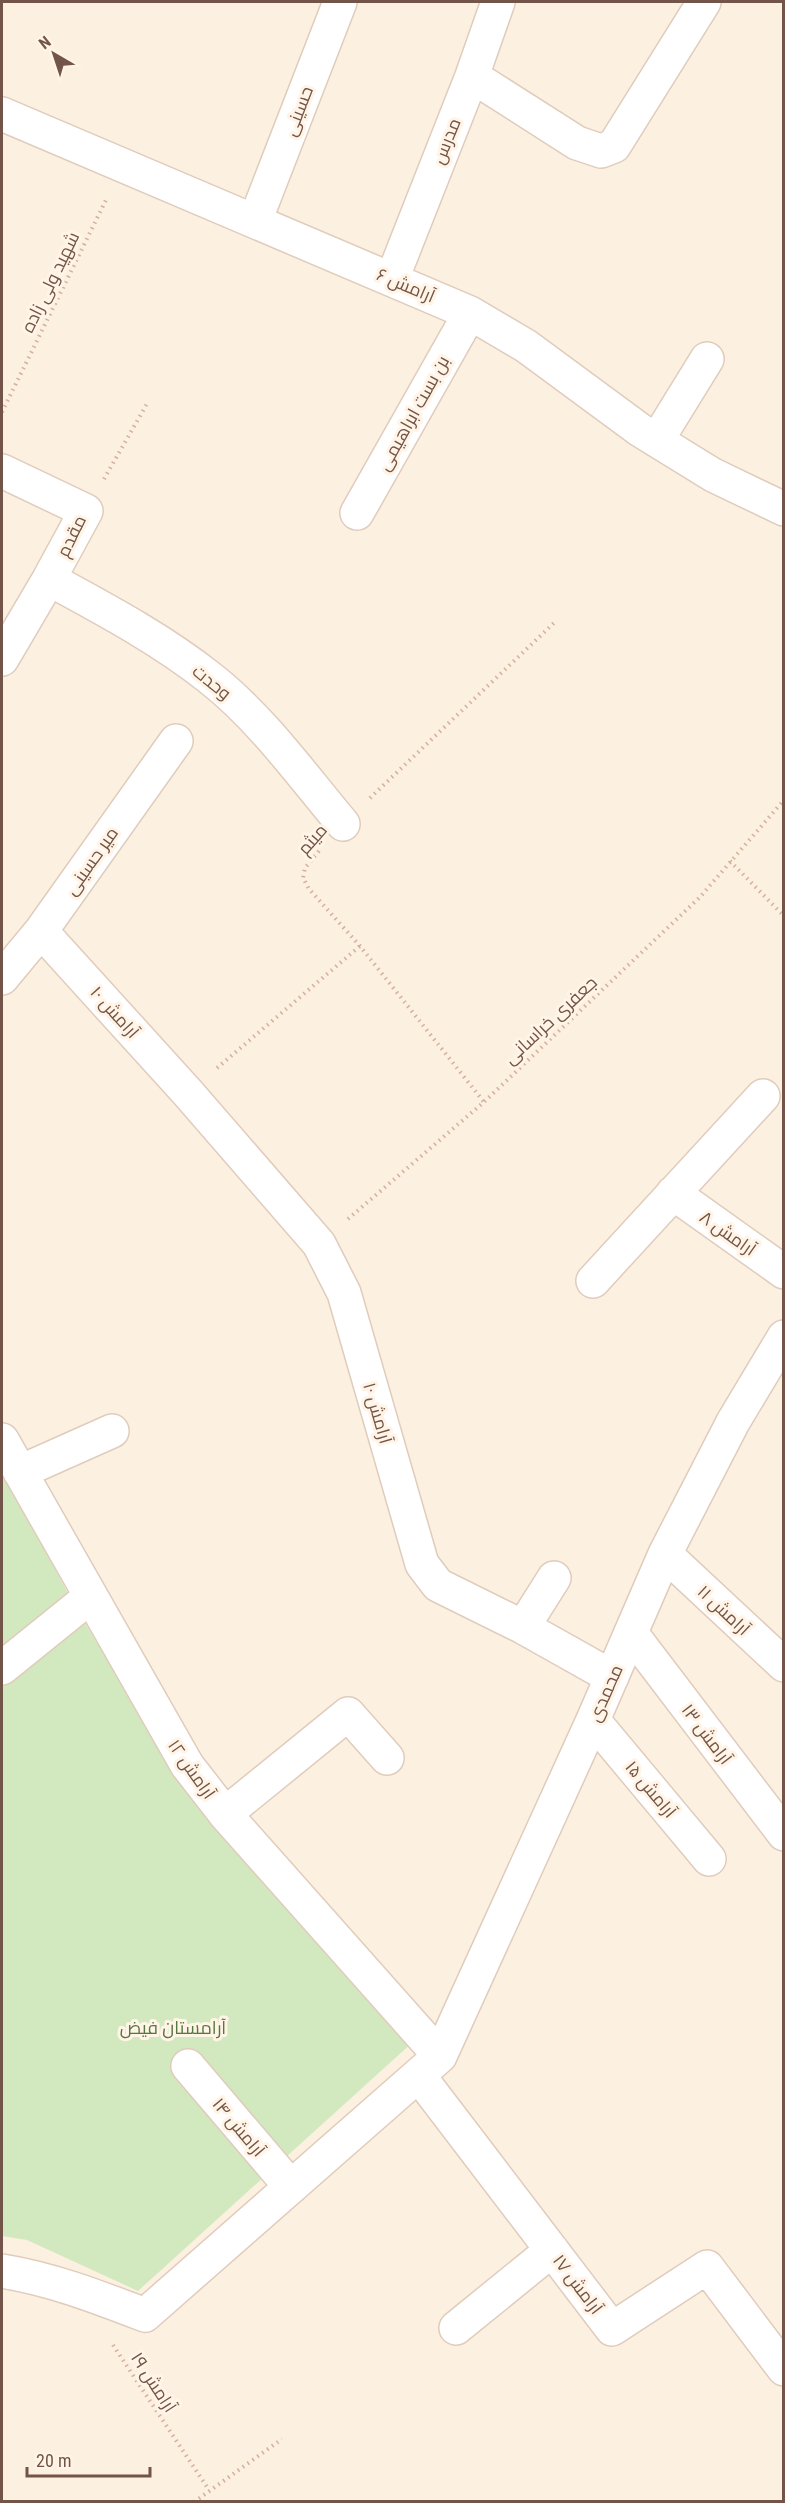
<svg xmlns="http://www.w3.org/2000/svg" width="785" height="2503" font-family="'Roboto Condensed',Cairo,sans-serif">
	<style>
		.green { fill: #d2e9bf }
		.lines { fill: none; stroke-linecap: round; stroke-linejoin: round }
		.minor-casing { stroke: #e0ccbc; stroke-width: 36 }
		.path { stroke: #d5b09c; stroke-width: 4; stroke-dasharray: 1.5 4.5; stroke-linecap: butt }
		.minor { stroke: #fff; stroke-width: 33 }
		.labels { text-anchor: middle; dominant-baseline: central; stroke-width: 6; stroke-linejoin: round; paint-order: stroke }
		.street-label { font-size: 18px; fill: #725548; stroke: #fff4e6 }
		.park-label { font-size: 18px; fill: #537840; stroke: #fff4e6 }
	</style>
	<rect width="100%" height="100%" fill="#fcf0e0"/>
	<!-- green -->
	<path class="green" d="M 2,1471 L 77,1610 L 189,1793 L 414,2041 L 138,2291 L 27,2240 L 2,2236 Z"/>
	<g class="lines">
		<defs>
			<path id="minor" d="M 472,76 L 577,143 L 601,151 L 614,146 L 704,2
				M 2,114 L 470,313 L 526,346 L 640,430 L 713,475 L 784,509
				M 255,221 L 340,2
				M 392,279 L 472,76 L 498,2
				M 657,440 L 707,359
				M 2,471 L 86,511 L 49,579 L 2,659
				M 357,513 L 470,313
				M 49,579 C 104,609 161,639 210,678 C 261,718 301,774 343,824
				M 41,931 L 188,1093 L 319,1244 L 344,1293 L 422,1564 L 438,1585 L 523,1627 L 612,1677
				M 2,978 L 41,931 L 176,741
				M 673,1193 L 784,1272
				M 593,1281 L 763,1096
				M 2,1440 L 187,1765 L 225,1814 L 440,2056
				M 20,1472 L 112,1431
				M 665,1554 L 784,1665
				M 523,1627 L 554,1578
				M 631,1633 L 784,1834
				M 2,1668 L 90,1597
				M 593,1720 L 709,1859
				M 225,1814 L 348,1714 L 387,1758
				M 188,2066 L 291,2187
				M 419,2076 L 612,2329 L 707,2267 L 784,2369
				M 2,2271 C 52,2279 98,2297 145,2315 L 440,2056 L 593,1720 L 665,1554 L 733,1422 L 784,1337
				M 456,2328 L 552,2250"/>
		</defs>
		<!-- minor casing -->
		<use href="#minor" class="minor-casing"/>
		<!-- path -->
		<path class="path" d="M 2,412 L 106,200
			M 104,479 L 148,402
			M 370,798 L 556,621
			M 319,851 L 305,868 L 303,878 L 309,889 L 360,946 L 484,1102
			M 730,861 L 782,914
			M 217,1068 L 360,946
			M 348,1219 L 484,1102 L 700,897 L 784,800
			M 113,2345 L 209,2490
			M 194,2502 L 282,2439"/>
		<!-- minor -->
		<use href="#minor" class="minor"/>
	</g>
	<g class="labels">
		<!-- street labels -->
		<g class="street-label">
			<text transform="translate(298 111) rotate(-69)">حسینی</text>
			<text transform="translate(446 141) rotate(-68)">مدرس</text>
			<text transform="translate(50 282) rotate(-64)">شهید ولی زاده</text>
			<text transform="translate(406 285) rotate(23)">آرامش ۶</text>
			<text transform="translate(413 413) rotate(-61)">بن بست ابراهیمی</text>
			<text transform="translate(71 536) rotate(-64)">مقدم</text>
			<text transform="translate(212 682) rotate(39)">وحدت</text>
			<text transform="translate(312 839) rotate(-49)">میثم</text>
			<text transform="translate(91 861) rotate(-55)">میر حسینی</text>
			<text transform="translate(115 1012) rotate(48)">آرامش ۱۰</text>
			<text transform="translate(550 1020) rotate(-43)">جعفری خراسانی</text>
			<text transform="translate(728 1233) rotate(35)">آرامش ۸</text>
			<text transform="translate(378 1413) rotate(74)">آرامش ۱۰</text>
			<text transform="translate(724 1610) rotate(43)">آرامش ۱۱</text>
			<text transform="translate(605 1693) rotate(-66)">محمدی</text>
			<text transform="translate(707 1734) rotate(53)">آرامش ۱۳</text>
			<text transform="translate(192 1769) rotate(55)">آرامش ۱۲</text>
			<text transform="translate(651 1789) rotate(50)">آرامش ۱۵</text>
			<text transform="translate(239 2127) rotate(50)">آرامش ۱۴</text>
			<text transform="translate(578 2284) rotate(53)">آرامش ۱۷</text>
			<text transform="translate(154 2382) rotate(57)">آرامش ۱۹</text>
		</g>
		<!-- park labels -->
		<g class="park-label">
			<text x="173" y="2027">آرامستان فیض</text>
		</g>
	</g>
	<!-- border -->
	<rect width="785" height="2503" fill="none" stroke="#725548" stroke-width="6"/>
	<!-- north arrow -->
	<g transform="translate(54 54) rotate(321)" stroke="#fff4e6" stroke-width="4.5" paint-order="stroke">
	<path d="M0-4.5L10 22L0 15L-10 22Z" fill="#725548"/>
	<text y="-9" font-size="16" font-weight="bold" text-anchor="middle" fill="#725548">N</text>
	</g>
	<!-- scale -->
	<path d="M27 2467v9h123v-9" fill="none" stroke="#725548" stroke-width="3"/>
	<text x="36" y="2467" font-size="18" fill="#725548" stroke="#fff4e6" stroke-width="4.5" paint-order="stroke">20 m</text>
</svg>
